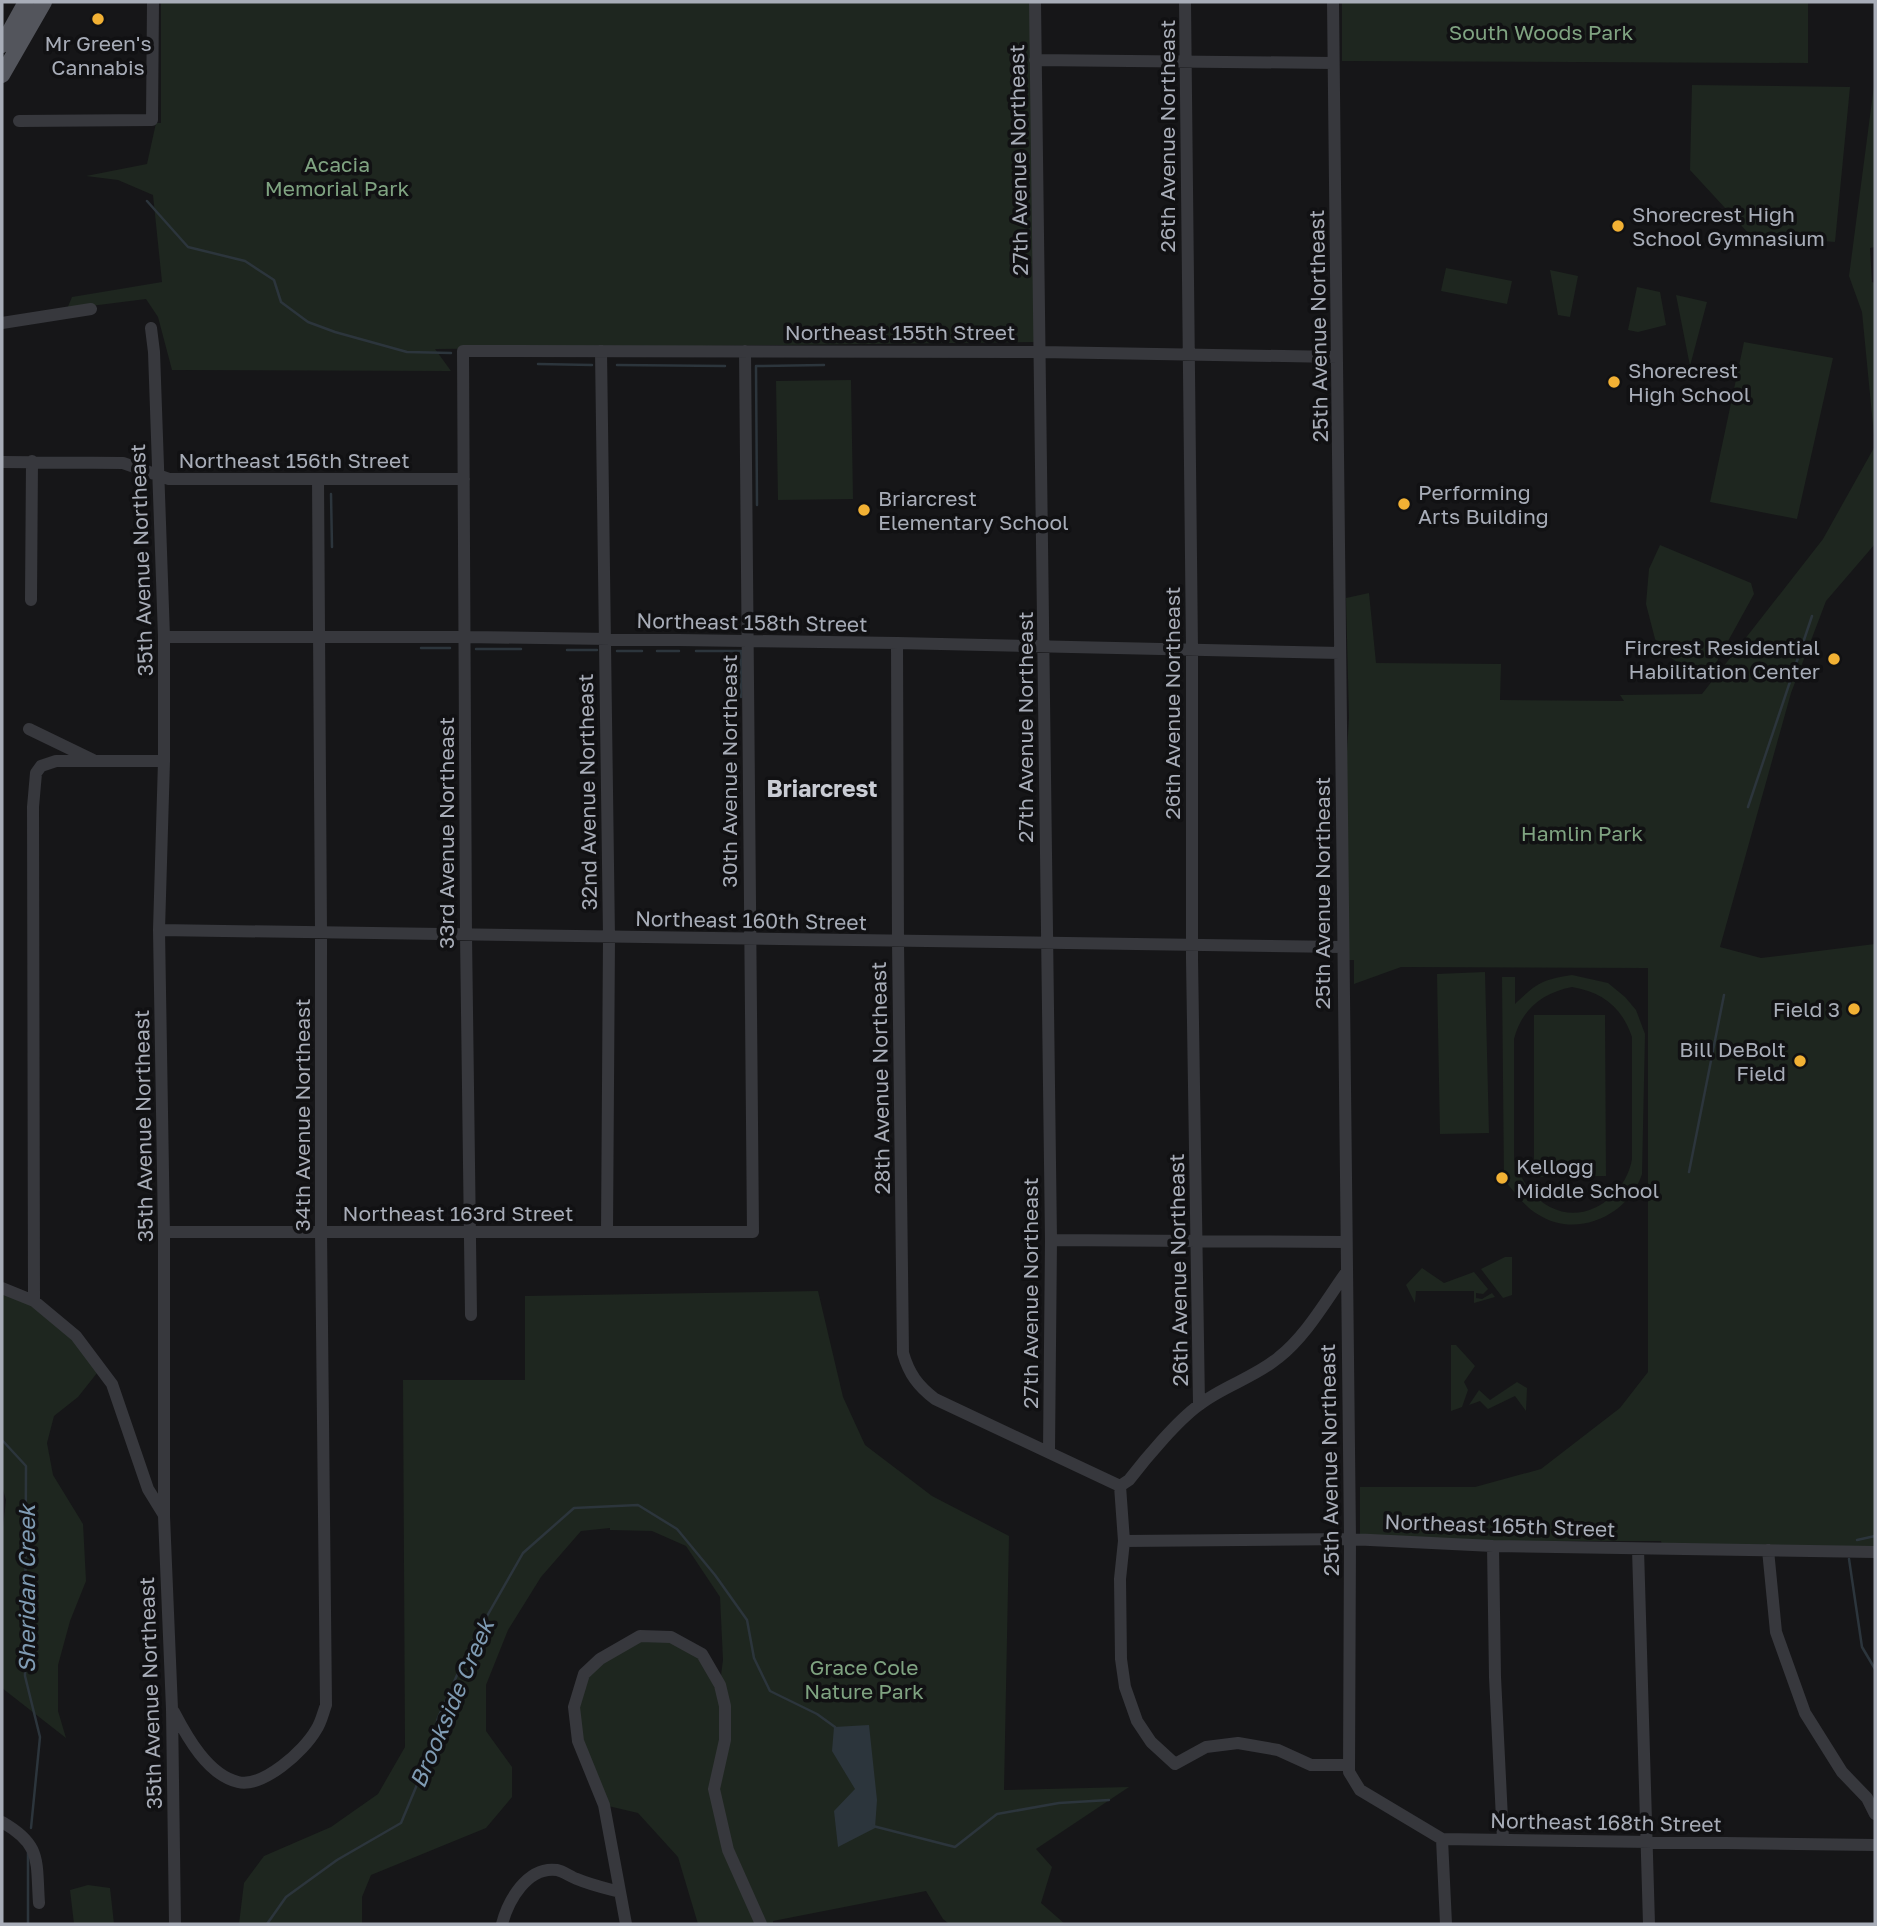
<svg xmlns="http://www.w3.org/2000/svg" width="1877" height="1926" font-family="'Golos Text',sans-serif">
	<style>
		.green { fill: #1e261f; fill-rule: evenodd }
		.water { fill: #2c353c }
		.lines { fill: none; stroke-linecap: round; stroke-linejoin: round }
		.stream { stroke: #2c353c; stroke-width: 2.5 }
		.minor { stroke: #37383d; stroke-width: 12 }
		.major { stroke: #53555c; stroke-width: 16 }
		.poi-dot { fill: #f2b134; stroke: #111113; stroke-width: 2.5 }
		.labels { text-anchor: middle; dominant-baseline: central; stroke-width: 7; stroke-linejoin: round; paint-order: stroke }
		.park-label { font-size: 21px; fill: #7fa381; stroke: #111113 }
		.poi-label { font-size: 21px; fill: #a8adb8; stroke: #111113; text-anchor: start }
		.street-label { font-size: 21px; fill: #a8adb8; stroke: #111113 }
		.neighbourhood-label { font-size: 23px; font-weight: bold; fill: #c9ccd4; stroke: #111113 }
		.water-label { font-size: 23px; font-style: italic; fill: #7f9bb3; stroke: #111113 }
	</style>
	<rect width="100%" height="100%" fill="#161618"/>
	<!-- green -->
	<path class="green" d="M 161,2 L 1035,2 L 1035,342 L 435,349 L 451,371 L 172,370 L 158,317 L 146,299 L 67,309 L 72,297 L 162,282 L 153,195 L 118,180 L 86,176 L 147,164 L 156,123 L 161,123 Z
		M 1342,2 L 1808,2 L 1808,63 L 1344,61 L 1342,61 Z
		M 1875,78 L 1875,247 L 1870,248 L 1872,282 L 1875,283 L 1875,544 L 1826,601 L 1791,693 L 1720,947 L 1761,958 L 1875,944 L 1875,1552 L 1663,1550 L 1661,1541 L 1493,1541 L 1360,1536 L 1360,1487 L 1475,1487 L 1541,1469 L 1620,1408 L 1648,1372 L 1648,968 L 1401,967 L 1354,984 L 1354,960 L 1342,960 L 1341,852 L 1349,718 L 1346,598 L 1369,593 L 1376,663 L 1501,664 L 1500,700 L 1624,701 L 1620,695 L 1702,694 L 1823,539 L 1875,446 L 1862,312 L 1849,276 Z
		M 1692,85 L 1850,87 L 1835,242 L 1750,235 L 1690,170 Z
		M 1446,268 L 1512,281 L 1507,304 L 1441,291 Z
		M 1550,270 L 1578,276 L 1570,317 L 1558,315 Z
		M 1637,287 L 1660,292 L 1666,325 L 1638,332 L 1628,330 Z
		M 1676,295 L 1707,302 L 1690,366 Z
		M 1744,342 L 1833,358 L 1797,519 L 1710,502 Z
		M 851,380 L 853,499 L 778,500 L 776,381 Z
		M 1660,545 L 1751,583 L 1754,594 L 1711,672 L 1698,677 L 1670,657 L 1655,639 L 1646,604 L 1649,569 Z
		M 1485,972 L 1489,1133 L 1440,1134 L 1437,974 Z
		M 1572,975 L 1608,983 L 1625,997 L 1636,1010 L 1645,1034 L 1642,1174 C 1629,1215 1577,1239 1539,1215 C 1524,1207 1515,1192 1504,1180 L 1502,977 L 1515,977 L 1515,1004 C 1537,983 1541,980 1572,975 ZM 1572,987 C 1602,992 1622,1007 1632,1037 L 1632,1159 C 1626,1195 1587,1226 1550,1207 C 1530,1196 1521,1179 1514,1159 L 1514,1039 C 1522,1009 1542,993 1572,987 Z
		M 1534,1015 L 1605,1015 L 1606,1176 L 1534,1177 Z
		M 1505,1257 L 1512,1257 L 1512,1295 L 1503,1298 L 1481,1269 Z
		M 1422,1268 L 1444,1283 L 1474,1272 L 1488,1289 L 1483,1294 L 1476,1293 L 1476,1298 L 1482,1299 L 1492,1293 L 1495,1297 L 1474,1303 L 1474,1291 L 1416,1291 L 1415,1303 L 1406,1285 Z
		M 2,1288 L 34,1301 L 101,1368 L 78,1397 L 54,1416 L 47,1443 L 53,1475 L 83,1524 L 86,1581 L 70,1621 L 58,1665 L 58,1711 L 66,1738 L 2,1688 L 2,1536 L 6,1500 L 2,1486 Z
		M 818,1291 L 843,1397 L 865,1445 L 932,1496 L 1009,1536 L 1004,1790 L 1129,1787 L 1036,1849 L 1052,1867 L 1041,1903 L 1065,1924 L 949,1924 L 943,1919 L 926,1891 L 773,1921 L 773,1924 L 698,1924 L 678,1857 L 638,1813 L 604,1805 L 578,1741 L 574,1707 L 584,1674 L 640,1636 L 671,1637 L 702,1654 L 720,1683 L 723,1660 L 720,1597 L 686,1546 L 652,1531 L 610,1530 L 610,1528 L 581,1531 L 541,1577 L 508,1630 L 486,1685 L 486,1731 L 512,1767 L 512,1797 L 486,1828 L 371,1875 L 362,1897 L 362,1924 L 239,1924 L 244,1883 L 264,1856 L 331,1827 L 378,1794 L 405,1747 L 403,1380 L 525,1380 L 525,1296 Z
		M 1451,1345 L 1456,1345 L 1475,1366 L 1464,1382 L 1468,1390 L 1462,1407 L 1451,1411 Z
		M 1517,1382 L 1527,1388 L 1526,1411 L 1515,1396 L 1488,1409 L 1480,1401 L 1469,1405 L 1479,1390 L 1490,1400 Z
		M 88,1885 L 110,1888 L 114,1924 L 74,1924 L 70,1890 Z"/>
	<!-- water -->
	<path class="water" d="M 869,1725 L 877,1800 L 875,1828 L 838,1847 L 834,1811 L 855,1789 L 832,1751 L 834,1727 Z"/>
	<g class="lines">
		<!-- stream -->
		<path class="stream" d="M 147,201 L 188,247 L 245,261 L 274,280 L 281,302 L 308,322 L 335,332 L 407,352 L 451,353
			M 538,364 L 592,365
			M 617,365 L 725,366
			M 331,494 L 332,547
			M 757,505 L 756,366 L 824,365
			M 421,648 L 450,648
			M 476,649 L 521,649
			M 567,650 L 597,650
			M 617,651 L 642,651
			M 657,651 L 679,651
			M 696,651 L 741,651 L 741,697
			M 1748,807 L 1812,616
			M 1689,1172 L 1724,995
			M 2,1440 L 26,1466 L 25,1676 L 40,1737 L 31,1828
			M 1857,1540 L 1875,1536
			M 1849,1559 L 1862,1647 L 1875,1669
			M 873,1826 L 955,1847 L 997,1814 L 1059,1803 L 1109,1800
			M 28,1851 L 28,1924
			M 267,1924 L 286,1897 L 337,1860 L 401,1823 L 424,1768 L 438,1718 L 470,1646 L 523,1553 L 574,1508 L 638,1505 L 677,1529 L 715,1575 L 747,1620 L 754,1658 L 770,1691 L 817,1714 L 835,1727"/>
		<!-- minor -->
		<path class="minor" d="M 1035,2 L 1051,1240 L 1049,1451
			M 1185,2 L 1192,650 L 1192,959 L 1199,1404
			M 1333,2 L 1350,1539 L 1349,1772 L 1360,1790 L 1442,1839 L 1875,1845
			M 1035,60 L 1333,63
			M 19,121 L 152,120 L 153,2
			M 2,323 L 91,309
			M 151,328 L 154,352 L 164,637 L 164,761 L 159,930 L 164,1232 L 164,1516 L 172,1709 L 175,1924
			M 601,351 L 609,937 L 607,1232
			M 2,462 L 123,463 L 169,479 L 464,479
			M 31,600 L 32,461
			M 164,637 L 465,637 L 897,643 L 1340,653
			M 897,643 L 898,942 L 903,1353 C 909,1374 918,1386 935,1399 L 1120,1486
			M 29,729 L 93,760
			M 159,930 L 1342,947
			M 164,1232 L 753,1232 L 745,351
			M 1051,1240 L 1346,1242
			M 2,1288 L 34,1301 L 76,1336 L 112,1384 L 148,1489 L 164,1515
			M 34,1301 L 33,807 L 36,773 L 41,766 L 56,761 L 164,761
			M 471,1315 L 466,935 L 463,351 L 1041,352 L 1337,357
			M 1120,1486 L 1124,1541 L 1120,1579 L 1121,1659 L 1125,1687 L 1137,1721 L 1151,1742 L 1175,1764 L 1206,1747 L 1238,1743 L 1278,1750 L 1311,1765 L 1349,1765
			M 1120,1486 L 1129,1480 C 1146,1458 1177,1421 1199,1405 C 1223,1386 1254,1378 1278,1358 C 1306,1336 1325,1302 1345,1274
			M 1124,1541 L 1350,1539 L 1493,1546 L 1875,1552
			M 1493,1546 L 1495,1677 L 1503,1839
			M 1638,1549 L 1649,1924
			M 1768,1550 L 1776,1632 L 1805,1713 L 1842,1772 L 1867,1798 L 1875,1814
			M 174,1712 C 187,1737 208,1775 238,1782 C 263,1788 304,1751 316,1730 C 321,1723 323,1713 326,1705 L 321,1232 L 321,932 L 318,479
			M 2,1822 C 42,1845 36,1860 39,1903
			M 1442,1839 L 1446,1924
			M 502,1924 C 508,1901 527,1866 557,1870 C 563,1871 571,1877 577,1879 C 591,1885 605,1888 620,1892
			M 626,1924 L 604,1805 L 578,1741 L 574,1707 L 584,1674 L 600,1659 L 640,1636 L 671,1637 L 702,1654 L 720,1685 L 725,1706 L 725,1740 L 714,1789 L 728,1850 L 761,1924"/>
		<!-- major -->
		<path class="major" d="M 2,45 L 26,2
			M 2,75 L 44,2"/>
	</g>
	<!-- markers -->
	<g class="poi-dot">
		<circle cx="98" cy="19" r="7"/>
		<circle cx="1618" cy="226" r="7"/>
		<circle cx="1614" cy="382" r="7"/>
		<circle cx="1404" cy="504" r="7"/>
		<circle cx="864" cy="510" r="7"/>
		<circle cx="1834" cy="659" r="7"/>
		<circle cx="1854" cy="1009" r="7"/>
		<circle cx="1800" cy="1061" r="7"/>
		<circle cx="1502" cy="1178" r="7"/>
	</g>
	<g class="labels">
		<!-- park labels -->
		<g class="park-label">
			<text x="1541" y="32">South Woods Park</text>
			<text x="337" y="164">Acacia<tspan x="337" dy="24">Memorial Park</tspan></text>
			<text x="1582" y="833">Hamlin Park</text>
			<text x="864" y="1667">Grace Cole<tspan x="864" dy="24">Nature Park</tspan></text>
		</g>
		<!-- poi labels -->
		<g class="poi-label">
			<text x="98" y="43" text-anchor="middle">Mr Green's<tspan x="98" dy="24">Cannabis</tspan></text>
			<text x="1632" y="214">Shorecrest High<tspan x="1632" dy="24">School Gymnasium</tspan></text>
			<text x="1628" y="370">Shorecrest<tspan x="1628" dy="24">High School</tspan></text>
			<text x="1418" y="492">Performing<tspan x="1418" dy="24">Arts Building</tspan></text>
			<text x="878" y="498">Briarcrest<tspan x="878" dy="24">Elementary School</tspan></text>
			<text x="1820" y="647" text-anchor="end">Fircrest Residential<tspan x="1820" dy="24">Habilitation Center</tspan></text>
			<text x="1840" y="1009" text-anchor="end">Field 3</text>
			<text x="1786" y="1049" text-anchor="end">Bill DeBolt<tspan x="1786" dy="24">Field</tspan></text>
			<text x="1516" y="1166">Kellogg<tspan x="1516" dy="24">Middle School</tspan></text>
		</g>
		<!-- street labels -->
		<g class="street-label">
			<text transform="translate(1167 136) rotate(-90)">26th Avenue Northeast</text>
			<text transform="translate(1018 160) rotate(-91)">27th Avenue Northeast</text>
			<text transform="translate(1318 326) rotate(-91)">25th Avenue Northeast</text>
			<text x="900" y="332">Northeast 155th Street</text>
			<text x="294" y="460">Northeast 156th Street</text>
			<text transform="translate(141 560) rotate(-92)">35th Avenue Northeast</text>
			<text transform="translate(752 622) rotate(1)">Northeast 158th Street</text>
			<text transform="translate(1172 703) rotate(-90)">26th Avenue Northeast</text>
			<text transform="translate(1025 727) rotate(-90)">27th Avenue Northeast</text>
			<text transform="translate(729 771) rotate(-90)">30th Avenue Northeast</text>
			<text transform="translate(587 792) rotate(-91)">32nd Avenue Northeast</text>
			<text transform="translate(446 833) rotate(-90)">33rd Avenue Northeast</text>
			<text transform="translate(1322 893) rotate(-90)">25th Avenue Northeast</text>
			<text transform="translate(751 920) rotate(1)">Northeast 160th Street</text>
			<text transform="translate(880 1078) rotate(-91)">28th Avenue Northeast</text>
			<text transform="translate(302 1115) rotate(-90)">34th Avenue Northeast</text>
			<text transform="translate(143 1126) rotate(-91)">35th Avenue Northeast</text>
			<text x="458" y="1213">Northeast 163rd Street</text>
			<text transform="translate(1178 1270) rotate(-91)">26th Avenue Northeast</text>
			<text transform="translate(1030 1293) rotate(-90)">27th Avenue Northeast</text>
			<text transform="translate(1329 1460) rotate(-91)">25th Avenue Northeast</text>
			<text transform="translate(1500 1525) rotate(2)">Northeast 165th Street</text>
			<text transform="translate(150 1693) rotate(-92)">35th Avenue Northeast</text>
			<text transform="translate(1606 1822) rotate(1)">Northeast 168th Street</text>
		</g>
		<!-- neighbourhood labels -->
		<g class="neighbourhood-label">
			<text x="822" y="788">Briarcrest</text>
		</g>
		<!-- water labels -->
		<g class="water-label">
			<text transform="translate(26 1589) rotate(-90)">Sheridan Creek</text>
			<text transform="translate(451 1703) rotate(-67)">Brookside Creek</text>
		</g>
	</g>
	<!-- border -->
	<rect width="1877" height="1926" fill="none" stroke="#a8adb8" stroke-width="7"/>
</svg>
